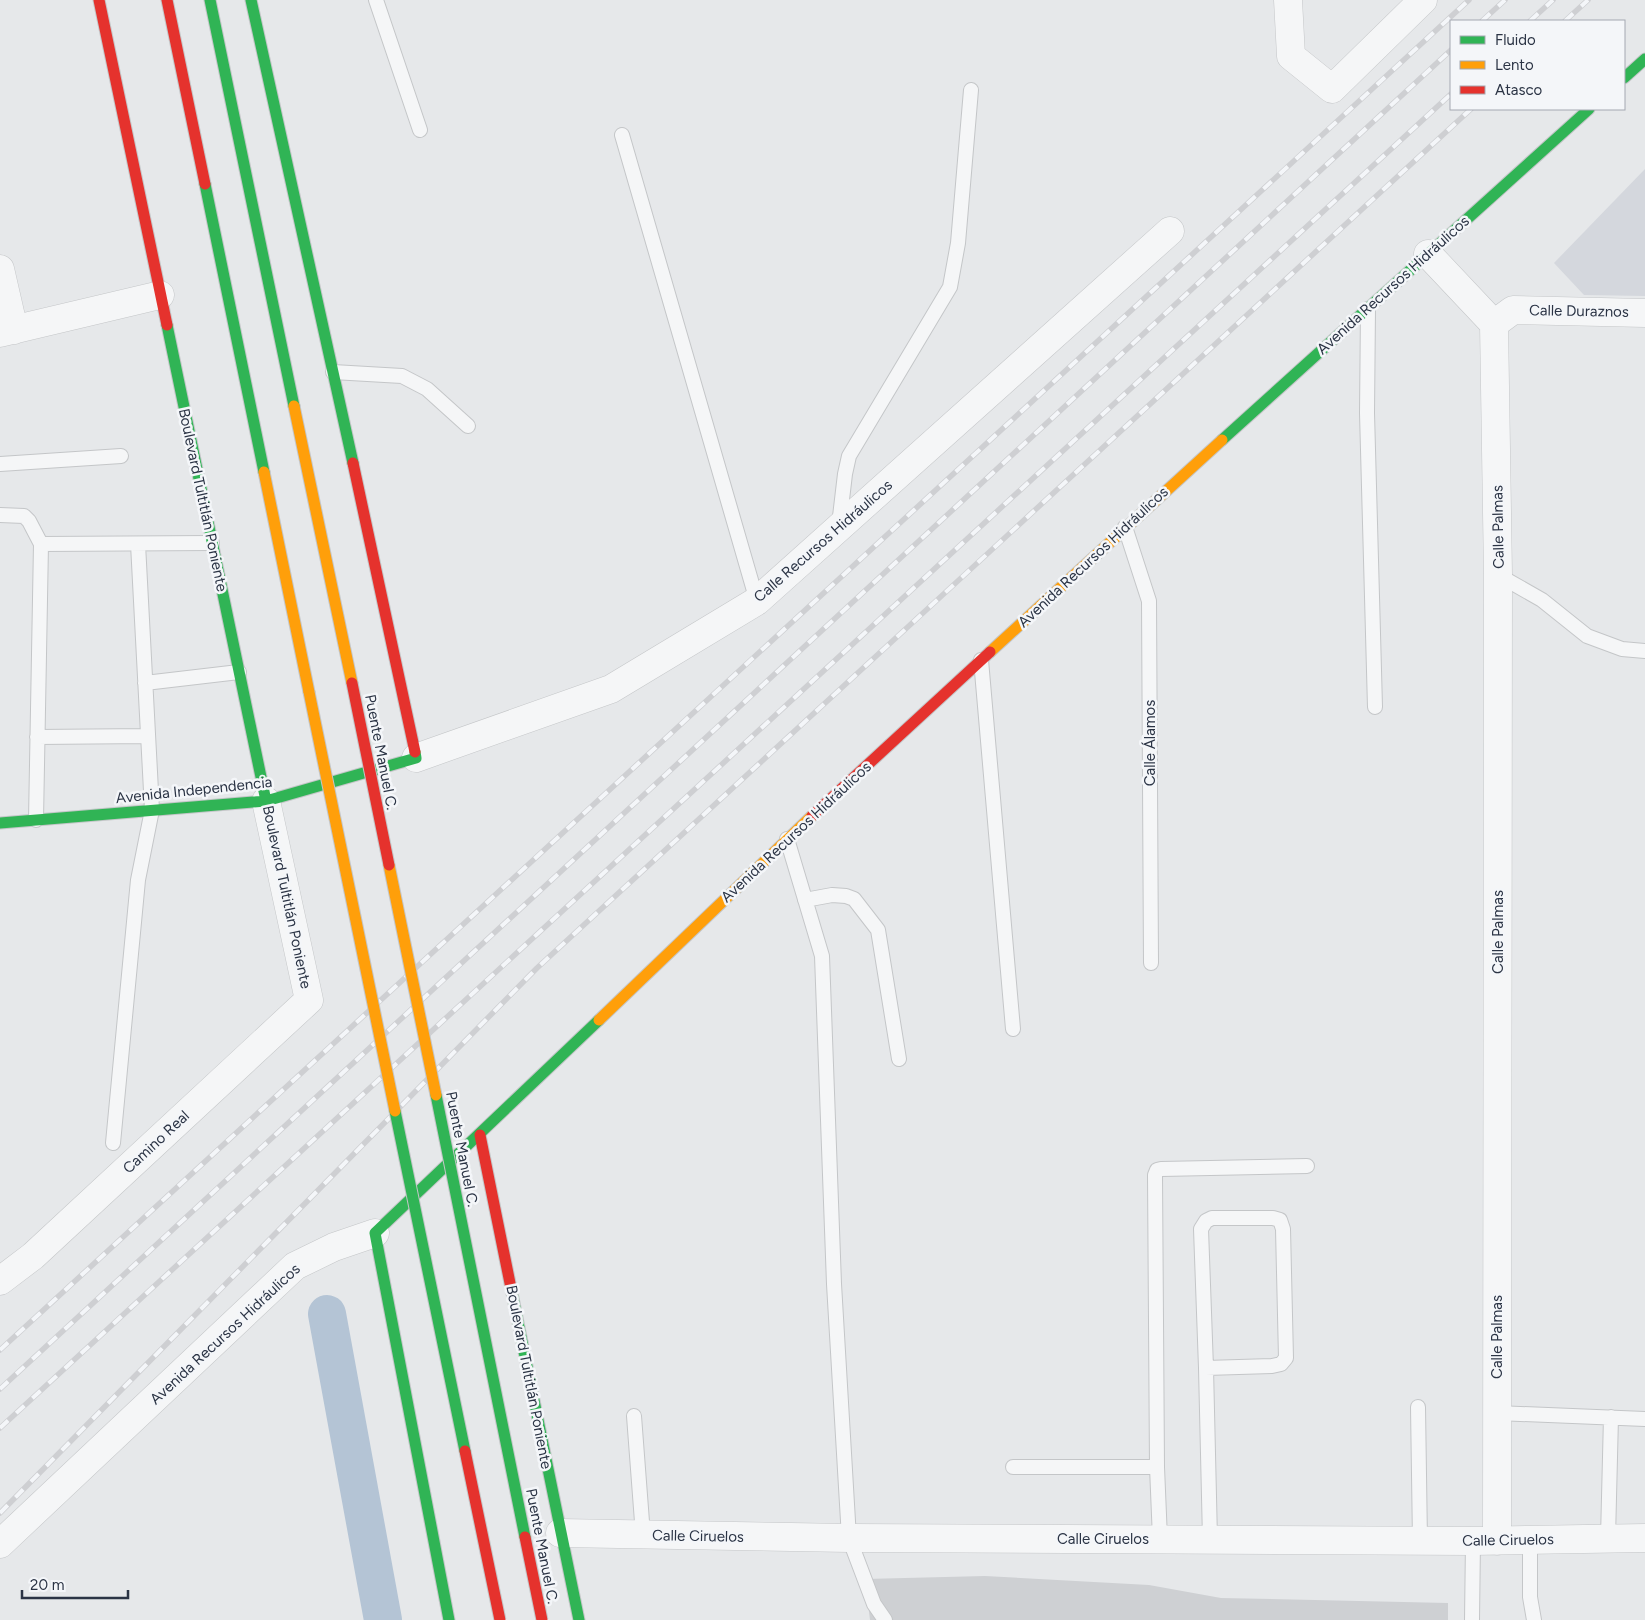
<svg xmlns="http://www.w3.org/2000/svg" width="1645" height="1620" font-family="Figtree,sans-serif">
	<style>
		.built { fill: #d4d7dd }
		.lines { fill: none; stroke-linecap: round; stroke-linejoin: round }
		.canal { stroke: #b4c4d5; stroke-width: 38 }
		.building { fill: #ced0d3 }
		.lane-casing { stroke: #c4c6c8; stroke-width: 16 }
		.street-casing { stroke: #c4c6c8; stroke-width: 29 }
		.fast-casing { stroke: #c4c6c8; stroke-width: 13 }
		.slow-casing { stroke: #c4c6c8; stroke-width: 13 }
		.jam-casing { stroke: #c4c6c8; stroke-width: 13 }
		.lane { stroke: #f5f6f7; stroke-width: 14 }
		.street { stroke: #f5f6f7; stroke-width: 28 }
		.fast { stroke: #30b455; stroke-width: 11 }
		.slow { stroke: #ff9f0a; stroke-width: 11 }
		.jam { stroke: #e5322d; stroke-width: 11 }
		.rail-casing { stroke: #cecfd2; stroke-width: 5.5 }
		.rail { stroke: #f4f6f9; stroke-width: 4; stroke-dasharray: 11; stroke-linecap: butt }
		.fast-bridge-casing { stroke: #c4c6c8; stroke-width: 13; stroke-linecap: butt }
		.slow-bridge-casing { stroke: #c4c6c8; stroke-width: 13; stroke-linecap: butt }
		.jam-bridge-casing { stroke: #c4c6c8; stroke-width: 13; stroke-linecap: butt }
		.fast-bridge { stroke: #30b455; stroke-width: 11 }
		.slow-bridge { stroke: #ff9f0a; stroke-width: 11 }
		.jam-bridge { stroke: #e5322d; stroke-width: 11 }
		.labels { text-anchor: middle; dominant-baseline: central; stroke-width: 5; stroke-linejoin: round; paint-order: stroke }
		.street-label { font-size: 15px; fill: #2b3445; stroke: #f4f6f9 }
	</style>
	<rect width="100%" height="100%" fill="#e6e8ea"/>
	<!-- built -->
	<path class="built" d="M 1645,169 L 1645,296 L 1584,295 L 1554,263 Z"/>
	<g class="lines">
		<!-- canal -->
		<path class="canal" d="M 327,1314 L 383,1620"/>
	</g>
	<!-- building -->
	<path class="building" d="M 985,1576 L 1149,1585 L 1221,1598 L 1448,1603 L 1448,1620 L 870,1620 L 865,1579 Z"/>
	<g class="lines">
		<defs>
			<path id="lane" d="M 376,0 L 420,130
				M 622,135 L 757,601
				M 1368,309 L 1367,413 L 1375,707
				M 333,372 L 402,376 L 427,389 L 468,426
				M 0,464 L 121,456
				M 0,515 L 24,516 L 29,521 L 41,544
				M 839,525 L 845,474 L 849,456 L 950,287 L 958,243 L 971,90
				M 1125,527 L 1149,601 L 1151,963
				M 1498,575 L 1542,600 L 1587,636 L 1622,649 L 1645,651
				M 981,660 L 1013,1029
				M 145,683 L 239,672
				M 37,737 L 148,736
				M 36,820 L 41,544 L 212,543
				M 787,839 L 822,956 L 834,1284 L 849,1538 L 874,1604 L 885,1620
				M 805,900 L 832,895 L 846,896 L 854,899 L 878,930 L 899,1059
				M 113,1143 L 138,880 L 152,810 L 138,544
				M 1212,1218 L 1273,1218 L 1280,1220 L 1283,1229 L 1286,1358 L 1281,1364 L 1272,1366 L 1206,1368 L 1201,1229 L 1206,1221 Z
				M 1206,1368 L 1210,1539
				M 1418,1407 L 1420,1541
				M 1497,1413 L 1645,1419
				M 634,1416 L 643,1535
				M 1013,1467 L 1157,1467
				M 1608,1538 L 1611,1417
				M 1160,1539 L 1157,1467 L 1155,1175 L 1157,1170 L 1161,1169 L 1307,1166
				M 1530,1541 L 1530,1597 L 1534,1620
				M 1472,1620 L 1473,1541"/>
			<path id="street" d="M 1288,0 L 1291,56 L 1332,89 L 1423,0
				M 1428,254 L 1494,324 L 1513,310 L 1645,313
				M 0,269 L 14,330
				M 1494,324 L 1498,575 L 1497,1541
				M 0,333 L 160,295
				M 416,758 L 611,689 L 757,601 L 1170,231
				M 0,1281 L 33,1256 L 309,1000 L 266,801
				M 560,1533 L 849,1538 L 1473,1541 L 1645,1538
				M 0,1544 L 295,1266 L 334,1247 L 375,1233"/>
			<path id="fast" d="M 210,0 L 294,406
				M 251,0 L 353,463
				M 1624,78 L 1645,59
				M 205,184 L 264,472
				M 167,325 L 266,801
				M 1222,440 L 1589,109
				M 0,823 L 266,801 L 416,758 L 415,752
				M 375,1233 L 449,1620
				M 375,1233 L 599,1020
				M 512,1293 L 579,1620"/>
			<path id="slow" d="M 294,406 L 352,683
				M 264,472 L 309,692
				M 990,652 L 1222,440
				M 599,1020 L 812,816"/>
			<path id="jam" d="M 99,0 L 167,325
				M 167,0 L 205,184
				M 353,463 L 415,752
				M 812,816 L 990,652
				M 480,1135 L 512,1293"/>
		</defs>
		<!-- lane casing -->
		<use href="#lane" class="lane-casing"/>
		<!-- street casing -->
		<use href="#street" class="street-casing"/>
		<!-- fast casing -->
		<use href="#fast" class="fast-casing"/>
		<!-- slow casing -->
		<use href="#slow" class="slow-casing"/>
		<!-- jam casing -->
		<use href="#jam" class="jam-casing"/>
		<!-- lane -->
		<use href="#lane" class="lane"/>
		<!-- street -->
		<use href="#street" class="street"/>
		<!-- fast -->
		<use href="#fast" class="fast"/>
		<!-- slow -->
		<use href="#slow" class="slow"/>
		<!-- jam -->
		<use href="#jam" class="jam"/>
		<defs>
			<path id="rail" d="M 1482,21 L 1505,0
				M 1530,21 L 1553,0
				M 1565,21 L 1588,0
				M 0,1350 L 1469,0
				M 0,1389 L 1451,50
				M 0,1428 L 1451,94
				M 0,1513 L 537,968 L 1471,109"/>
		</defs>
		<!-- rail casing -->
		<use href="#rail" class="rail-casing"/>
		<!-- rail -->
		<use href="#rail" class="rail"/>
		<defs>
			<path id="fast-bridge" d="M 436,1095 L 525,1537
				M 395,1111 L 465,1451"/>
			<path id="slow-bridge" d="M 309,692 L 395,1111
				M 389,865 L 436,1095"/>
			<path id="jam-bridge" d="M 352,683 L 389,865
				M 465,1451 L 500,1620
				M 525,1537 L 542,1620"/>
		</defs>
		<!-- fast-bridge casing -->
		<use href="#fast-bridge" class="fast-bridge-casing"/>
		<!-- slow-bridge casing -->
		<use href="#slow-bridge" class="slow-bridge-casing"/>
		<!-- jam-bridge casing -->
		<use href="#jam-bridge" class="jam-bridge-casing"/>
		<!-- fast-bridge -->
		<use href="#fast-bridge" class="fast-bridge"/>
		<!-- slow-bridge -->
		<use href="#slow-bridge" class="slow-bridge"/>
		<!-- jam-bridge -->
		<use href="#jam-bridge" class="jam-bridge"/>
	</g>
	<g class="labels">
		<!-- street labels -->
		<g class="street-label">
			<text transform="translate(1393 285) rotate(-42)">Avenida Recursos Hidráulicos</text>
			<text transform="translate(1579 311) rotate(1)">Calle Duraznos</text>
			<text transform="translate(203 500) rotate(78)">Boulevard Tultitlán Poniente</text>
			<text transform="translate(1498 527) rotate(-91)">Calle Palmas</text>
			<text transform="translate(823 541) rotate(-41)">Calle Recursos Hidráulicos</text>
			<text transform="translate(1093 557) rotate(-43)">Avenida Recursos Hidráulicos</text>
			<text transform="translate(1150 743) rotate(-90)">Calle Álamos</text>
			<text transform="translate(381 752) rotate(79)">Puente Manuel C.</text>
			<text transform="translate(194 790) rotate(-6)">Avenida Independencia</text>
			<text transform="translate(796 832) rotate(-43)">Avenida Recursos Hidráulicos</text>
			<text transform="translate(287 897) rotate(78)">Boulevard Tultitlán Poniente</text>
			<text transform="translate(1498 932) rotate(-90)">Calle Palmas</text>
			<text transform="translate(156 1142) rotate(-43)">Camino Real</text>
			<text transform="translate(462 1149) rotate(79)">Puente Manuel C.</text>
			<text transform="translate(225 1334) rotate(-43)">Avenida Recursos Hidráulicos</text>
			<text transform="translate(1497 1337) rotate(-90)">Calle Palmas</text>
			<text transform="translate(529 1377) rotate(79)">Boulevard Tultitlán Poniente</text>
			<text transform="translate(698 1536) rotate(1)">Calle Ciruelos</text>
			<text x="1103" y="1539">Calle Ciruelos</text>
			<text transform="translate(1508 1540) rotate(-1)">Calle Ciruelos</text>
			<text transform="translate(542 1546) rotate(79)">Puente Manuel C.</text>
		</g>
	</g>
	<!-- legend -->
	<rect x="1450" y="20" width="175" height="90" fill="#f4f6f9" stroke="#a4a8b1"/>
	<rect x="1460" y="36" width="25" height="8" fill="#30b455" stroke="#a4a8b1"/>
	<text x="1495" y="45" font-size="15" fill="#2b3445">Fluido</text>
	<rect x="1460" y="61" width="25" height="8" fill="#ff9f0a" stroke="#a4a8b1"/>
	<text x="1495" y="70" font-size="15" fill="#2b3445">Lento</text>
	<rect x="1460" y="86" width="25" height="8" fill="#e5322d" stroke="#a4a8b1"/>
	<text x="1495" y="95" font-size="15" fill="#2b3445">Atasco</text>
	<!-- scale -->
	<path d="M22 1590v8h106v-8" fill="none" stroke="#2b3445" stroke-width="2.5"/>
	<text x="30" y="1590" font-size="15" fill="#2b3445" stroke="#f4f6f9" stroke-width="4" paint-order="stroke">20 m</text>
</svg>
